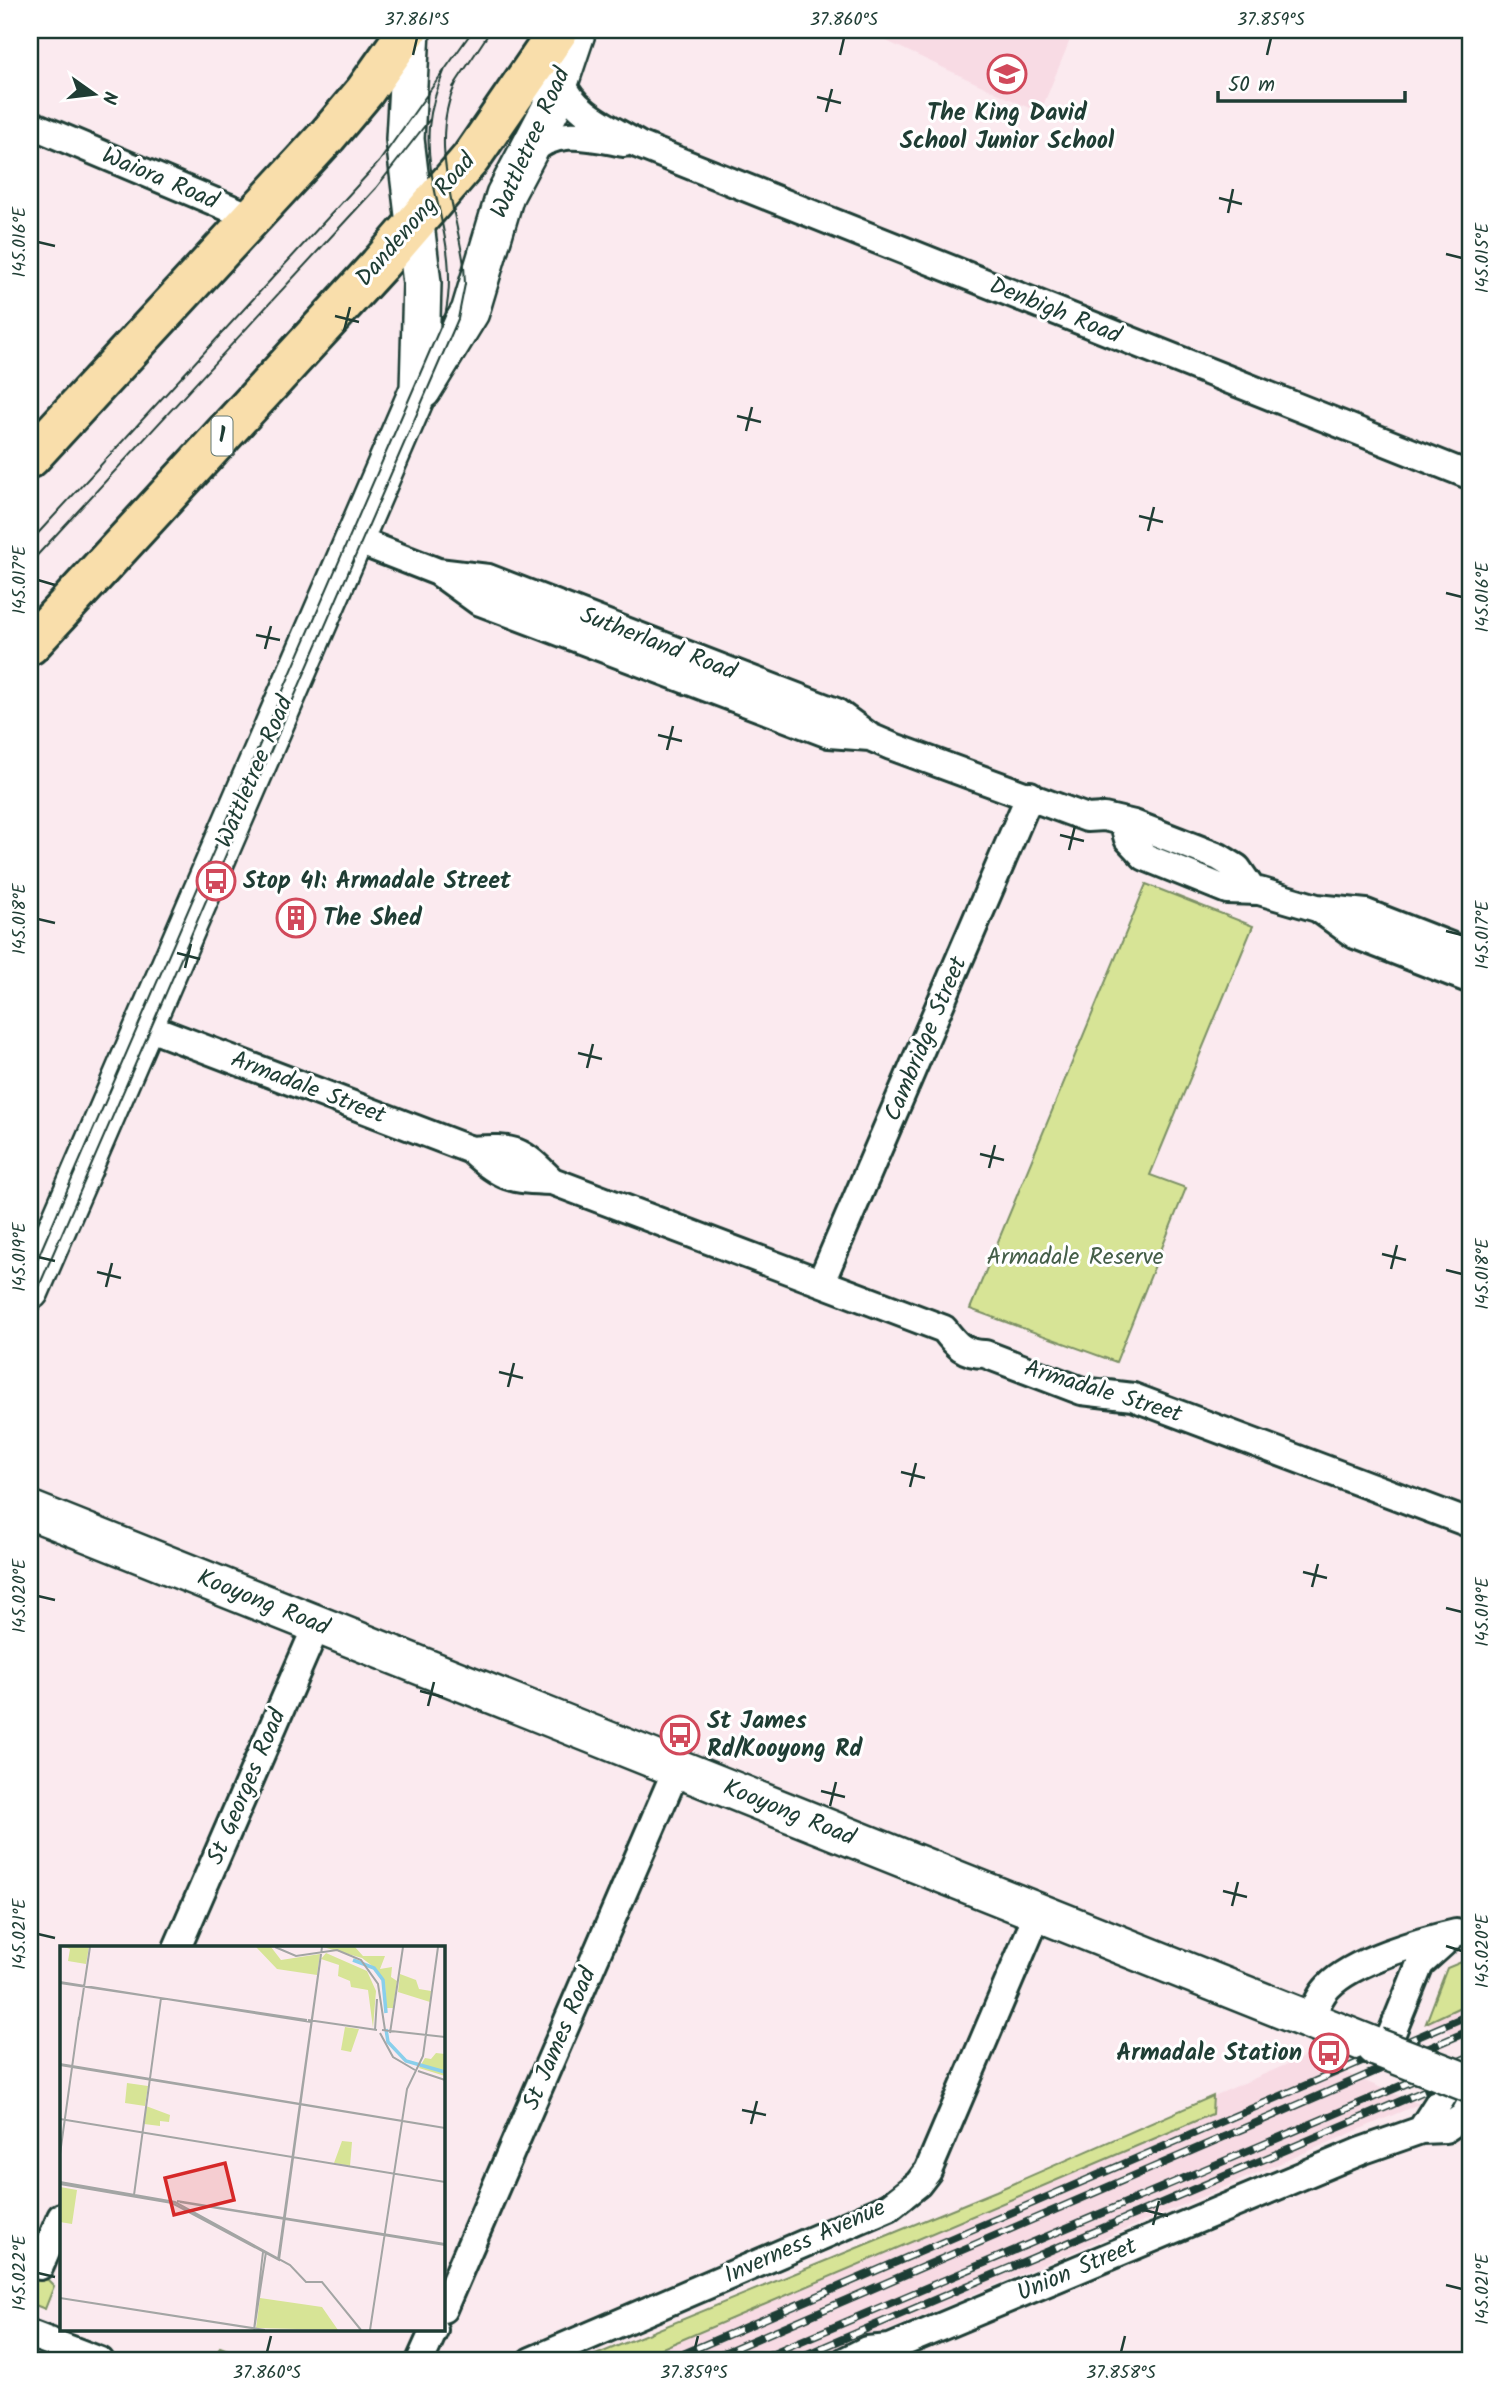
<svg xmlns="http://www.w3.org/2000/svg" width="1501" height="2391" font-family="Kalam,sans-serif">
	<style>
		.built { fill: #f8dbe4 }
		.green { fill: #d7e496; stroke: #7b9065; stroke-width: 2 }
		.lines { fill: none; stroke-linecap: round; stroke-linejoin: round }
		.street-casing { stroke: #1f3d34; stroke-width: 32 }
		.secondary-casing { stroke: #1f3d34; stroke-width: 42 }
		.highway-casing { stroke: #1f3d34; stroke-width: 44 }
		.street { stroke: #fff; stroke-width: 26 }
		.secondary { stroke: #fff; stroke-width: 37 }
		.highway { stroke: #f9deab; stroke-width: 38 }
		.tram { stroke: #1f3d34; stroke-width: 2 }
		.rail-casing { stroke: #1f3d34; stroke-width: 8 }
		.rail { stroke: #fff; stroke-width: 5; stroke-dasharray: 16; stroke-linecap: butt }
		.secondary-bridge-casing { stroke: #1f3d34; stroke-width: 42; stroke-linecap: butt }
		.secondary-bridge { stroke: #fff; stroke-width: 37 }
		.ticks { fill: none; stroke: #1f3d34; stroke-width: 2.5 }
		.labels { text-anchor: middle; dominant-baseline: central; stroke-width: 6; stroke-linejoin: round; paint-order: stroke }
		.shield { fill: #fff; stroke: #627771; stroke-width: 2 }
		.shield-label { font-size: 23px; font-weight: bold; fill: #1f3d34 }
		.poi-label { font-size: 24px; font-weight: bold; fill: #1f3d34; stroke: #fff; text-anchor: start }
		.street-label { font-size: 24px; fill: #1f3d34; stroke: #fff }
		.park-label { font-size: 24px; fill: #445e48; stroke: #fff }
		.inset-river { fill: none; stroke: #89cfeb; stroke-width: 3.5 }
		.inset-road { fill: none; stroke: #a3a5a4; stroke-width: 2 }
		.view { fill: #d62828; fill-opacity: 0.15; stroke: #d62828; stroke-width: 3.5 }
		.inset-edge { fill: none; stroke: #1f3d34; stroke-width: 3.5 }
		.neatline { fill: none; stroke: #1f3d34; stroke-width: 2.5 }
		.ticks-label { font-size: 18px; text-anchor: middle; fill: #1f3d34 }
	</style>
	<rect width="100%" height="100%" fill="#fbeaef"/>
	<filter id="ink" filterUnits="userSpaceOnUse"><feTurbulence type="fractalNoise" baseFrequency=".0143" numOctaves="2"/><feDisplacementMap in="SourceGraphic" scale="14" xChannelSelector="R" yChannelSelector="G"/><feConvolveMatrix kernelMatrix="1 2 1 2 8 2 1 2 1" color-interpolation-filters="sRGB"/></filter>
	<g filter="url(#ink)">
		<!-- built -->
		<path class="built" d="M 863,30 L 1058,30 L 1072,35 L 1040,113 Z
			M 1471,2002 L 1471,2041 L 1426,2023 Z
			M 1306,2056 L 1419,2104 L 817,2361 L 581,2361 L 996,2191 Z"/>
		<!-- green -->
		<path class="green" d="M 1146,884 L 1253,926 L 1150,1175 L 1186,1188 L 1116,1362 L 970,1309 Z
			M 1471,1958 L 1471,2002 L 1426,2023 L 1447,1968 Z
			M 1213,2096 L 1212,2114 L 632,2361 L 581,2361 L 996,2191 Z
			M 30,2275 L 48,2280 L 54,2286 L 45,2309 L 30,2303 Z
			M 220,2347 L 258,2361 L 214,2361 Z"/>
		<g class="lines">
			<defs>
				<path id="street" d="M 561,80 C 573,114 611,128 639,145 L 1471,476
					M 30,124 L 251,217
					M 529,154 C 554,126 591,137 624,143
					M 356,540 L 438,572 L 478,601 L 829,734 L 870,737
					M 438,572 L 488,578 L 836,712 L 870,737 L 891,746 L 1087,818 L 1104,817 L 1134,824 L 1219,857 L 1237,868 L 1253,891
					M 1123,822 L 1128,839 L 1145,857 L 1227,890 L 1259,891 L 1317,908 L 1366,913 L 1471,954
					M 1319,909 L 1355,935 L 1471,980
					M 145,1026 L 471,1150 C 501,1178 512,1180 552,1181 L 944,1329 C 956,1345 964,1354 985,1354 L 1082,1391 L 1133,1397 L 1471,1524
					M 471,1150 C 516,1147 520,1149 552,1181
					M 821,1282 L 1030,795
					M 177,1948 L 317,1625
					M 1310,2020 C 1315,2009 1319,1996 1328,1987 C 1352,1961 1421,1941 1456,1933
					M 1385,2050 L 1420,1964 L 1451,1936
					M 1421,2130 L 1444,2094
					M 40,2266 L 61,2217
					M 443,2309 L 677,1768
					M 30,2334 L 100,2361
					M 420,2361 L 434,2330
					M 531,2361 L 889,2207 L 918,2184 L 928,2171 L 1038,1913
					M 845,2361 L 867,2350 L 890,2348 L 1361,2151 L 1421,2130 L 1445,2129 L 1464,2116 L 1471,2103"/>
				<path id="secondary" d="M 422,390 L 470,312 L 505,195 L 550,110 L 577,30
					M 30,1291 L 419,389 L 422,283 L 405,139 L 411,30
					M 30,1510 L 1376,2047"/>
				<path id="highway" d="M 30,458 L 328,135 L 365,91 L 408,30
					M 30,645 L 379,265 L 471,158 L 559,30"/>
			</defs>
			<!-- street casing -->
			<use href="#street" class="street-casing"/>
			<!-- secondary casing -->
			<use href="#secondary" class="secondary-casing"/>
			<!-- highway casing -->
			<use href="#highway" class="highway-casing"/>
			<!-- street -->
			<use href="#street" class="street"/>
			<!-- secondary -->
			<use href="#secondary" class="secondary"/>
			<!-- highway -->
			<use href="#highway" class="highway"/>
			<!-- tram -->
			<path class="tram" d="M 453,87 L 491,30
				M 30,542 L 379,162 L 473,30
				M 30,563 L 376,188 L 430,119
				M 30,1276 L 445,316 C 461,244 424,192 429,127 C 431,106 437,89 445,69
				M 30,1307 L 458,319 L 465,284 L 464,265 C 455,204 428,140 457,81"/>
			<defs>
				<path id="rail" d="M 667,2361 L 1471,2014
					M 705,2361 L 1471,2030
					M 754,2361 L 1471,2056
					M 791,2361 L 1471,2071"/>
			</defs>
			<!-- rail casing -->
			<use href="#rail" class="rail-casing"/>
			<!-- rail -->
			<use href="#rail" class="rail"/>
			<defs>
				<path id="secondary-bridge" d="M 1376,2047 L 1471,2084"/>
			</defs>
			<!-- secondary-bridge casing -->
			<use href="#secondary-bridge" class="secondary-bridge-casing"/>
			<!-- secondary-bridge -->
			<use href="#secondary-bridge" class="secondary-bridge"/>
		</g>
	</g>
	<!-- ticks -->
	<path class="ticks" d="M 413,55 L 417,38M 840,55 L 844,38M 1267,55 L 1271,38M 817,97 L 841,103M 826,112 L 832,89M 1219,198 L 1242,204M 1228,213 L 1233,189M 38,242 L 55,246M 1446,254 L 1462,258M 335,316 L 359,322M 344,331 L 350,307M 737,416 L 761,422M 746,431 L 752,407M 1139,516 L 1163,522M 1148,531 L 1154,507M 38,580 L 55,585M 1446,593 L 1462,597M 256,635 L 280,640M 265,649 L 271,626M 658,735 L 682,741M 667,750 L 673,726M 1060,835 L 1084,841M 1069,850 L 1075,826M 38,919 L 55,923M 1446,931 L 1462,935M 177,953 L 200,959M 185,968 L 191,944M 578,1053 L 602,1059M 587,1068 L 593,1044M 980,1154 L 1004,1160M 989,1168 L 995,1145M 1382,1254 L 1406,1260M 38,1257 L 55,1261M 1391,1269 L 1397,1245M 1446,1270 L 1462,1274M 97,1272 L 121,1278M 106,1287 L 112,1263M 499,1372 L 523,1378M 508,1387 L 514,1363M 901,1472 L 925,1478M 910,1487 L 916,1463M 1303,1572 L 1327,1578M 1312,1587 L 1318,1564M 38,1596 L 55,1600M 1446,1608 L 1462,1612M 420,1691 L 443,1697M 428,1706 L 434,1682M 821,1791 L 845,1797M 830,1806 L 836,1782M 1223,1891 L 1247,1897M 1232,1906 L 1238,1882M 38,1934 L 55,1938M 1446,1946 L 1462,1951M 742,2110 L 766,2115M 751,2124 L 757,2101M 1144,2210 L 1168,2216M 1153,2225 L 1159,2201M 38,2273 L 55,2277M 1446,2285 L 1462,2289M 267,2352 L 271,2336M 694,2352 L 698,2336M 1121,2352 L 1125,2336"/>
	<!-- icons -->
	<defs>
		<symbol id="school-ring" viewBox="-11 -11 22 22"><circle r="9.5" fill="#fff" stroke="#d1495b" stroke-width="1.5"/><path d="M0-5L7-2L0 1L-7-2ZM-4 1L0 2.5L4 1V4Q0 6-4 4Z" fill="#d1495b"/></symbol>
		<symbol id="bus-ring" viewBox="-11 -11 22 22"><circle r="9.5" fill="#fff" stroke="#d1495b" stroke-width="1.5"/><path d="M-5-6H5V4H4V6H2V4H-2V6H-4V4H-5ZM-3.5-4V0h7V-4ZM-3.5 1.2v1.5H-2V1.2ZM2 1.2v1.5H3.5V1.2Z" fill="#d1495b"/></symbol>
		<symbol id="building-ring" viewBox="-11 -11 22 22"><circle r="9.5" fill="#fff" stroke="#d1495b" stroke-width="1.5"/><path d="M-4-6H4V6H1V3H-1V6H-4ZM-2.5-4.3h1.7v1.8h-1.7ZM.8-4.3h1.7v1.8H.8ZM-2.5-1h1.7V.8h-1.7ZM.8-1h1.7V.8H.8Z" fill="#d1495b"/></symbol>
	</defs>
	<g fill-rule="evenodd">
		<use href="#school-ring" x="985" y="52" width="44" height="44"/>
		<use href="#bus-ring" x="194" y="859" width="44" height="44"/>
		<use href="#building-ring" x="274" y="896" width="44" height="44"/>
		<use href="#bus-ring" x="658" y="1713" width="44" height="44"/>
		<use href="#bus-ring" x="1307" y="2031" width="44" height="44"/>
	</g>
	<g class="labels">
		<!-- shield labels -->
		<rect class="shield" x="211.5" y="416.5" width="21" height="39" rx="5"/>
		<g class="shield-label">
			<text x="222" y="436">1</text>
		</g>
		<!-- poi labels -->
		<g class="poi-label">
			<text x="1007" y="113" text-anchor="middle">The King David<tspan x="1007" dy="28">School Junior School</tspan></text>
			<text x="243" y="881">Stop 41: Armadale Street</text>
			<text x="323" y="918">The Shed</text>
			<text x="707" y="1721">St James<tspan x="707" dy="28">Rd/Kooyong Rd</tspan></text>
			<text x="1302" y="2053" text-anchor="end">Armadale Station</text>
		</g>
		<!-- street labels -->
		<g class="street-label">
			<text transform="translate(531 143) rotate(-66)">Wattletree Road</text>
			<text transform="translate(160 179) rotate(23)">Waiora Road</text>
			<text transform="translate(416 220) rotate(-49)">Dandenong Road</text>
			<text transform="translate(1055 311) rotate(22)">Denbigh Road</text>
			<text transform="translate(658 644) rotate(21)">Sutherland Road</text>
			<text transform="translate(255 772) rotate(-67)">Wattletree Road</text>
			<text transform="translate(926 1039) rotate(-67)">Cambridge Street</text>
			<text transform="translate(308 1088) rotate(21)">Armadale Street</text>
			<text transform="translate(1103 1392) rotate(17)">Armadale Street</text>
			<text transform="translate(263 1603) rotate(22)">Kooyong Road</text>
			<text transform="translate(247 1787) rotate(-67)">St Georges Road</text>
			<text transform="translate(789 1813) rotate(22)">Kooyong Road</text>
			<text transform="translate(560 2039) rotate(-67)">St James Road</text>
			<text transform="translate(805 2242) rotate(-24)">Inverness Avenue</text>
			<text transform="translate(1077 2270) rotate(-23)">Union Street</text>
		</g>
		<!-- park labels -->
		<g class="park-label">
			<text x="1075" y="1257">Armadale Reserve</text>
		</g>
	</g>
	<!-- overview -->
	<g transform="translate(60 1946)">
		<rect width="385" height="385" fill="#fbeaef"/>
		<path d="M 29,1 L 26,18 L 8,15 L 10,3 L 4,1 ZM 196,1 L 211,1 L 221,14 L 260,8 L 257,29 L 217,23 ZM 263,1 L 295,1 L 303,10 L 325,10 L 320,23 L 332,21 L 331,31 L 337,35 L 333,62 L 326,62 L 325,37 L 315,22 L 302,12 ZM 266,7 L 307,25 L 316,45 L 313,82 L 308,44 L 291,41 L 290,35 L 278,30 L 279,19 L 261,13 ZM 340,28 L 356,34 L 359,43 L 371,45 L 370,56 L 338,46 ZM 285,81 L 299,83 L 291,106 L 281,104 ZM 376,107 L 385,108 L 385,130 L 359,122 L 365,112 L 371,113 ZM 67,137 L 88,140 L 85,160 L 65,157 ZM 86,160 L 110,169 L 109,176 L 100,175 L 100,180 L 84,178 ZM 282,195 L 292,196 L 290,220 L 274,217 ZM 0,241 L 17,244 L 12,278 L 0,276 ZM 200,352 L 262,361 L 278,384 L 196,382 Z" fill="#d7e496"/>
		<path class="inset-river" d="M 293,14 L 314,22 L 323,34 L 326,67M 326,83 L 328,96 L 346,115 L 385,126"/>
		<path class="inset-road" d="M 215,1 L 236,10 L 277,4 L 301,14 L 318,38 L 325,84M 0,36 L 251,76M 0,37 L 247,74M 19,74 L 30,1M 248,74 L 317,84M 315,84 L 317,53M 322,84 L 385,91M 320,87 L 333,111 L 355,124M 330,87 L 343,1M 0,118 L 385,182M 0,119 L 385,182M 358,125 L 385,134M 0,173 L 385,236M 0,173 L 385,236M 0,208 L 19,71M 0,236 L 115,256 L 230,319 L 246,336 L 262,336 L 301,384M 0,238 L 112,257 L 219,314 L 262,1M 74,249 L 101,52M 117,255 L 385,298M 120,256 L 385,299M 218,314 L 262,1M 0,352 L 204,384M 0,352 L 205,384M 194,384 L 206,306M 194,384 L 203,306M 310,384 L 347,143 L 363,110 L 378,1"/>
		<path class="view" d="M 165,217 L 174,254 L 114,269 L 105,232 Z"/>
		<rect width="385" height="385" class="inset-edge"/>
	</g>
	<!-- margin -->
	<rect width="1501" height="2391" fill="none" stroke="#fff" stroke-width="77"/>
	<!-- north arrow -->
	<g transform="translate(94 94) rotate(104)" stroke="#ffffff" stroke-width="5" paint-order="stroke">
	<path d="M0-5L12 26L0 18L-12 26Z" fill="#1f3d34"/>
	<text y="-10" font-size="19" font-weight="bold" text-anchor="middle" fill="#1f3d34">N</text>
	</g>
	<!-- scale -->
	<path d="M1218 91v10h187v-10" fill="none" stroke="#1f3d34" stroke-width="3.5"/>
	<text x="1228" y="91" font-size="21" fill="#1f3d34" stroke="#ffffff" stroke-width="5" paint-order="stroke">50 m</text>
	<rect x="38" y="38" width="1424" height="2314" class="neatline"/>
	<g class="ticks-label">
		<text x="417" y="25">37.861°S</text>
		<text x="844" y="25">37.860°S</text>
		<text x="1271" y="25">37.859°S</text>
		<text transform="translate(19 242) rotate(-90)" y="6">145.016°E</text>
		<text transform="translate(1482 258) rotate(-90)" y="6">145.015°E</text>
		<text transform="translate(19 580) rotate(-90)" y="6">145.017°E</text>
		<text transform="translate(1482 597) rotate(-90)" y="6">145.016°E</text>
		<text transform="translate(19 919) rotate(-90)" y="6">145.018°E</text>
		<text transform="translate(1482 935) rotate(-90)" y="6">145.017°E</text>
		<text transform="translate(19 1257) rotate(-90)" y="6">145.019°E</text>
		<text transform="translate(1482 1274) rotate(-90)" y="6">145.018°E</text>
		<text transform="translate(19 1596) rotate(-90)" y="6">145.020°E</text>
		<text transform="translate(1482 1612) rotate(-90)" y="6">145.019°E</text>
		<text transform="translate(19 1934) rotate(-90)" y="6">145.021°E</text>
		<text transform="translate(1482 1951) rotate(-90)" y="6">145.020°E</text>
		<text transform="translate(19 2273) rotate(-90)" y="6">145.022°E</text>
		<text transform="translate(1482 2289) rotate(-90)" y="6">145.021°E</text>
		<text x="267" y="2378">37.860°S</text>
		<text x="694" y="2378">37.859°S</text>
		<text x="1121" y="2378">37.858°S</text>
	</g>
</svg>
